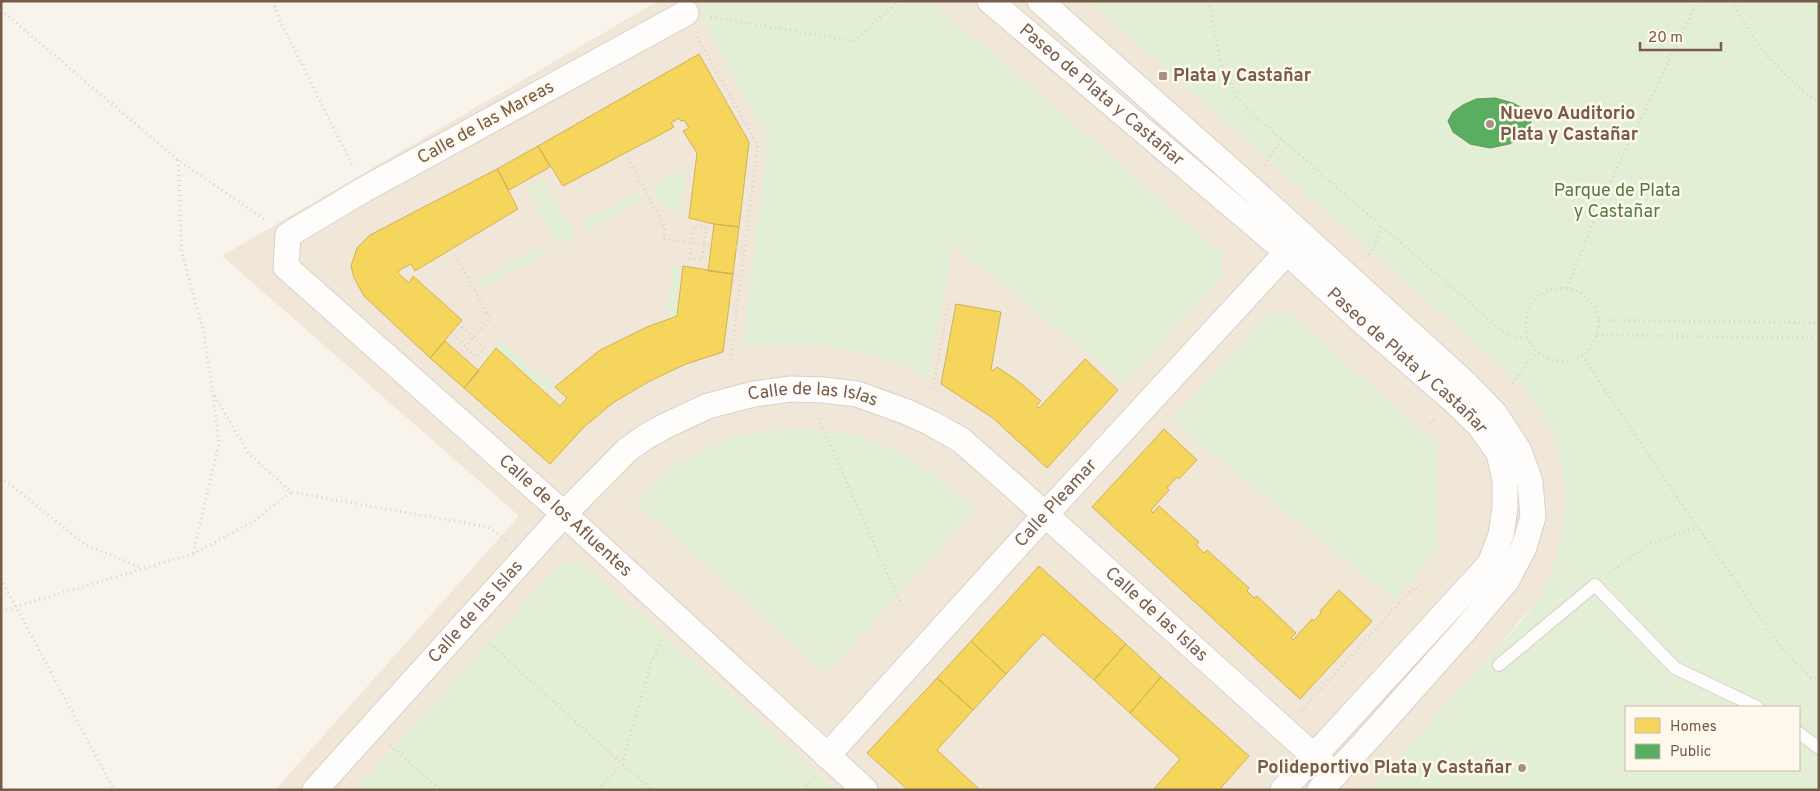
<svg xmlns="http://www.w3.org/2000/svg" width="1820" height="791" font-family="Overpass,sans-serif">
	<style>
		.residential { fill: #f1e7d8 }
		.green { fill: #e3efd5; fill-rule: evenodd }
		.homes { fill: #f6d55c; stroke: #d0b156 }
		.public { fill: #5aae61; stroke: #63955a }
		.lines { fill: none; stroke-linecap: round; stroke-linejoin: round }
		.lane-casing { stroke: #d7d1c9; stroke-width: 14 }
		.street-casing { stroke: #d7d1c9; stroke-width: 27 }
		.path { stroke: #dbd3cd; stroke-width: 3; stroke-dasharray: 1 4; stroke-linecap: butt }
		.lane { stroke: #fefdfc; stroke-width: 12 }
		.street { stroke: #fefdfc; stroke-width: 25 }
		.path-bridge { stroke: #dbd3cd; stroke-width: 3; stroke-dasharray: 1 4; stroke-linecap: butt }
		.poi-dot { fill: #a49182; stroke: #fff9ed; stroke-width: 2 }
		.labels { text-anchor: middle; dominant-baseline: central; stroke-width: 5; stroke-linejoin: round; paint-order: stroke }
		.poi-label { font-size: 18px; font-weight: bold; fill: #775c49; stroke: #fff9ed; text-anchor: start }
		.street-label { font-size: 18px; fill: #775c49; stroke: #fff9ed }
		.park-label { font-size: 18px; fill: #507e41; stroke: #fff9ed }
	</style>
	<rect width="100%" height="100%" fill="#f8f4eb"/>
	<!-- residential -->
	<path class="residential" d="M 658,1 L 1089,1 L 1523,386 L 1546,422 L 1560,455 L 1566,499 L 1561,540 L 1553,569 L 1540,596 L 1505,639 L 1369,790 L 275,790 L 519,516 L 222,256 Z"/>
	<!-- green -->
	<path class="green" d="M 700,1 L 927,1 L 991,51 L 1221,253 L 1223,276 L 1125,384 L 953,244 L 929,377 C 885,358 840,343 792,344 C 775,344 758,346 742,348 L 768,139 L 703,20 Z
		M 1089,1 L 1819,1 L 1819,790 L 1369,790 L 1520,623 L 1540,596 L 1553,569 L 1561,540 L 1566,499 L 1560,455 L 1546,422 L 1523,386 ZM 1626,707 L 1799,707 L 1799,770 L 1626,770 Z
		M 686,168 L 680,212 L 663,207 L 652,186 Z
		M 543,179 L 575,236 L 559,246 L 526,188 Z
		M 639,192 L 643,199 L 587,230 L 583,222 Z
		M 539,247 L 544,254 L 480,289 L 476,282 Z
		M 673,266 L 681,267 L 676,316 L 669,318 L 668,315 Z
		M 1288,312 L 1438,445 L 1437,552 L 1395,599 L 1171,421 L 1268,314 Z
		M 502,341 L 546,381 L 550,378 L 556,384 L 548,393 L 496,347 Z
		M 792,428 L 849,433 L 897,451 L 937,476 L 975,510 L 826,674 L 635,501 L 665,472 L 698,453 L 734,436 Z
		M 561,563 L 582,563 L 747,709 L 834,790 L 355,790 Z"/>
	<!-- homes -->
	<path class="homes" d="M 699,54 L 749,142 L 739,227 L 714,224 L 689,218 L 697,153 L 683,131 L 689,128 L 684,120 L 681,121 L 679,118 L 671,123 L 674,127 L 667,131 L 563,186 L 538,146 Z
		M 538,146 L 550,167 L 509,190 L 497,169 Z
		M 497,169 L 518,209 L 415,271 L 411,264 L 398,271 L 398,273 L 409,283 L 413,276 L 462,320 L 430,358 L 364,296 L 354,278 L 351,266 L 357,248 L 370,235 Z
		M 714,224 L 739,227 L 733,274 L 708,271 Z
		M 683,266 L 733,274 L 723,352 L 686,364 L 650,381 L 614,402 L 584,427 L 550,464 L 464,388 L 496,348 L 560,406 L 567,398 L 555,387 L 600,350 L 647,327 L 677,316 Z
		M 956,304 L 1001,312 L 991,369 L 993,371 L 997,367 L 1018,381 L 1041,401 L 1036,406 L 1039,408 L 1085,359 L 1118,390 L 1047,468 L 993,418 L 941,384 Z
		M 445,341 L 479,371 L 464,388 L 430,358 Z
		M 1164,429 L 1197,460 L 1179,479 L 1177,477 L 1167,488 L 1169,490 L 1151,510 L 1153,513 L 1159,506 L 1199,542 L 1196,545 L 1204,553 L 1207,550 L 1249,588 L 1247,591 L 1254,598 L 1257,596 L 1296,633 L 1291,638 L 1293,640 L 1312,619 L 1314,621 L 1321,613 L 1320,611 L 1339,590 L 1372,621 L 1300,699 L 1092,507 Z
		M 1039,566 L 1126,644 L 1094,680 L 1043,634 L 1006,674 L 971,641 Z
		M 971,641 L 1006,674 L 973,710 L 937,678 Z
		M 1126,644 L 1161,677 L 1130,713 L 1094,680 Z
		M 1161,677 L 1249,756 L 1219,790 L 1153,790 L 1180,759 L 1130,713 Z
		M 937,678 L 973,710 L 937,750 L 980,790 L 908,790 L 867,753 Z"/>
	<!-- public -->
	<path class="public" d="M 1495,98 L 1513,103 L 1522,108 L 1528,115 L 1531,121 L 1530,129 L 1523,137 L 1509,144 L 1490,148 L 1470,144 L 1453,132 L 1448,121 L 1453,112 L 1463,105 L 1476,99 Z"/>
	<g class="lines">
		<defs>
			<path id="lane" d="M 1499,665 L 1595,585 L 1675,668 L 1757,707
				M 1799,733 L 1819,748"/>
			<g id="street">
				<path id="s1" d="M 990,1 L 1287,252 L 1363,322 L 1452,399 L 1479,425 L 1499,453 L 1505,480 L 1505,508 L 1501,535 L 1490,564 L 1283,790"/>
				<path d="M 1040,1 L 1245,183 L 1465,383 L 1495,414 L 1519,451 L 1530,482 L 1533,517 L 1524,547 L 1507,580 L 1463,632 L 1366,741 L 1320,790"/>
				<path id="s2" d="M 686,13 L 365,189 L 288,235 L 286,267 L 564,514 L 865,790"/>
				<path id="s3" d="M 827,756 L 1045,515 L 1287,252"/>
				<path id="s4" d="M 315,790 L 564,514 L 627,450 L 647,436 L 667,425 L 708,406 L 754,394 L 791,389 L 823,390 L 857,394 L 907,412 L 931,423 L 961,440 L 1010,483 L 1335,775"/>
			</g>
		</defs>
		<!-- lane casing -->
		<use href="#lane" class="lane-casing"/>
		<!-- street casing -->
		<use href="#street" class="street-casing"/>
		<!-- path -->
		<path class="path" d="M 273,1 L 279,19 L 353,167
			M 1209,1 L 1220,61 L 1237,97 L 1255,116 L 1502,331 L 1516,337 L 1527,338 C 1538,359 1560,367 1582,356 L 1697,526 L 1784,651 L 1810,677 L 1819,678
			M 1733,1 C 1752,43 1781,76 1819,103
			M 1,10 L 178,160 L 267,221
			M 711,17 L 854,41 L 899,1
			M 697,37 L 758,145 L 730,365
			M 628,158 L 665,228 L 664,239 L 711,245
			M 178,160 L 182,253 L 203,330 L 213,393 L 249,454 L 291,492 L 488,527 L 506,540
			M 1264,165 L 1282,139
			M 736,247 L 744,248
			M 703,252 L 702,260 L 690,259 L 694,226 L 706,228 L 705,236
			M 455,255 L 490,319 L 459,353
			M 1365,258 L 1376,244 L 1381,226
			M 1567,288 L 1605,193 L 1698,1
			M 1599,320 L 1819,323
			M 462,327 L 485,348 L 477,357 L 454,336 Z
			M 1597,335 L 1819,338
			M 1527,338 C 1513,272 1606,275 1598,330 C 1596,340 1591,349 1582,356
			M 1509,387 L 1537,352
			M 933,389 L 949,303
			M 818,418 L 902,606
			M 1430,424 L 1436,417
			M 1,477 L 84,544 L 142,568
			M 193,553 L 219,444 L 213,395
			M 1610,573 L 1646,546 L 1697,526
			M 1,579 L 114,790
			M 1,611 L 193,554 L 254,521 L 291,492
			M 486,640 L 622,764 L 653,790
			M 1301,711 L 1414,587 L 1423,594
			M 390,745 L 440,790
			M 598,790 L 622,764 L 651,664 L 662,638
			M 803,790 L 813,778"/>
		<!-- lane -->
		<use href="#lane" class="lane"/>
		<!-- street -->
		<use href="#street" class="street"/>
		<!-- path-bridge -->
		<path class="path-bridge" d="M 703,252 L 705,236"/>
	</g>
	<!-- markers -->
	<g class="poi-dot">
		<rect x="1158" y="71" width="10" height="10" rx="2.5"/>
		<circle cx="1490" cy="124" r="5"/>
		<circle cx="1522" cy="768" r="5"/>
	</g>
	<g class="labels">
		<!-- poi labels -->
		<g class="poi-label">
			<text x="1173" y="76">Plata y Castañar</text>
			<text x="1500" y="114">Nuevo Auditorio<tspan x="1500" dy="21">Plata y Castañar</tspan></text>
			<text x="1512" y="768" text-anchor="end">Polideportivo Plata y Castañar</text>
		</g>
		<!-- street labels -->
		<g class="street-label">
			<text stroke="none"><textPath href="#s1" startOffset="146">Paseo de Plata y Castañar</textPath></text>
			<text transform="translate(486 123) rotate(-29)">Calle de las Mareas</text>
			<text stroke="none"><textPath href="#s1" startOffset="551">Paseo de Plata y Castañar</textPath></text>
			<text stroke="none"><textPath href="#s4" startOffset="661">Calle de las Islas</textPath></text>
			<text stroke="none"><textPath href="#s3" startOffset="341">Calle Pleamar</textPath></text>
			<text stroke="none"><textPath href="#s2" startOffset="862">Calle de los Afluentes</textPath></text>
			<text stroke="none"><textPath href="#s4" startOffset="240">Calle de las Islas</textPath></text>
			<text stroke="none"><textPath href="#s4" startOffset="1081">Calle de las Islas</textPath></text>
		</g>
		<!-- park labels -->
		<g class="park-label">
			<text x="1617" y="191">Parque de Plata<tspan x="1617" dy="21">y Castañar</tspan></text>
		</g>
	</g>
	<!-- border -->
	<rect width="1820" height="791" fill="none" stroke="#775c49" stroke-width="5"/>
	<!-- legend -->
	<rect x="1625" y="706" width="175" height="65" fill="#fff9ed" stroke="#c9baab"/>
	<rect x="1635" y="718" width="25" height="15" fill="#f6d55c" stroke="#c9baab"/>
	<text x="1670" y="731" font-size="15" fill="#775c49">Homes</text>
	<rect x="1635" y="744" width="25" height="15" fill="#5aae61" stroke="#c9baab"/>
	<text x="1670" y="756" font-size="15" fill="#775c49">Public</text>
	<!-- scale -->
	<path d="M1640 42v8h81v-8" fill="none" stroke="#775c49" stroke-width="2.5"/>
	<text x="1648" y="42" font-size="15" fill="#775c49" stroke="#fff9ed" stroke-width="4" paint-order="stroke">20 m</text>
</svg>
